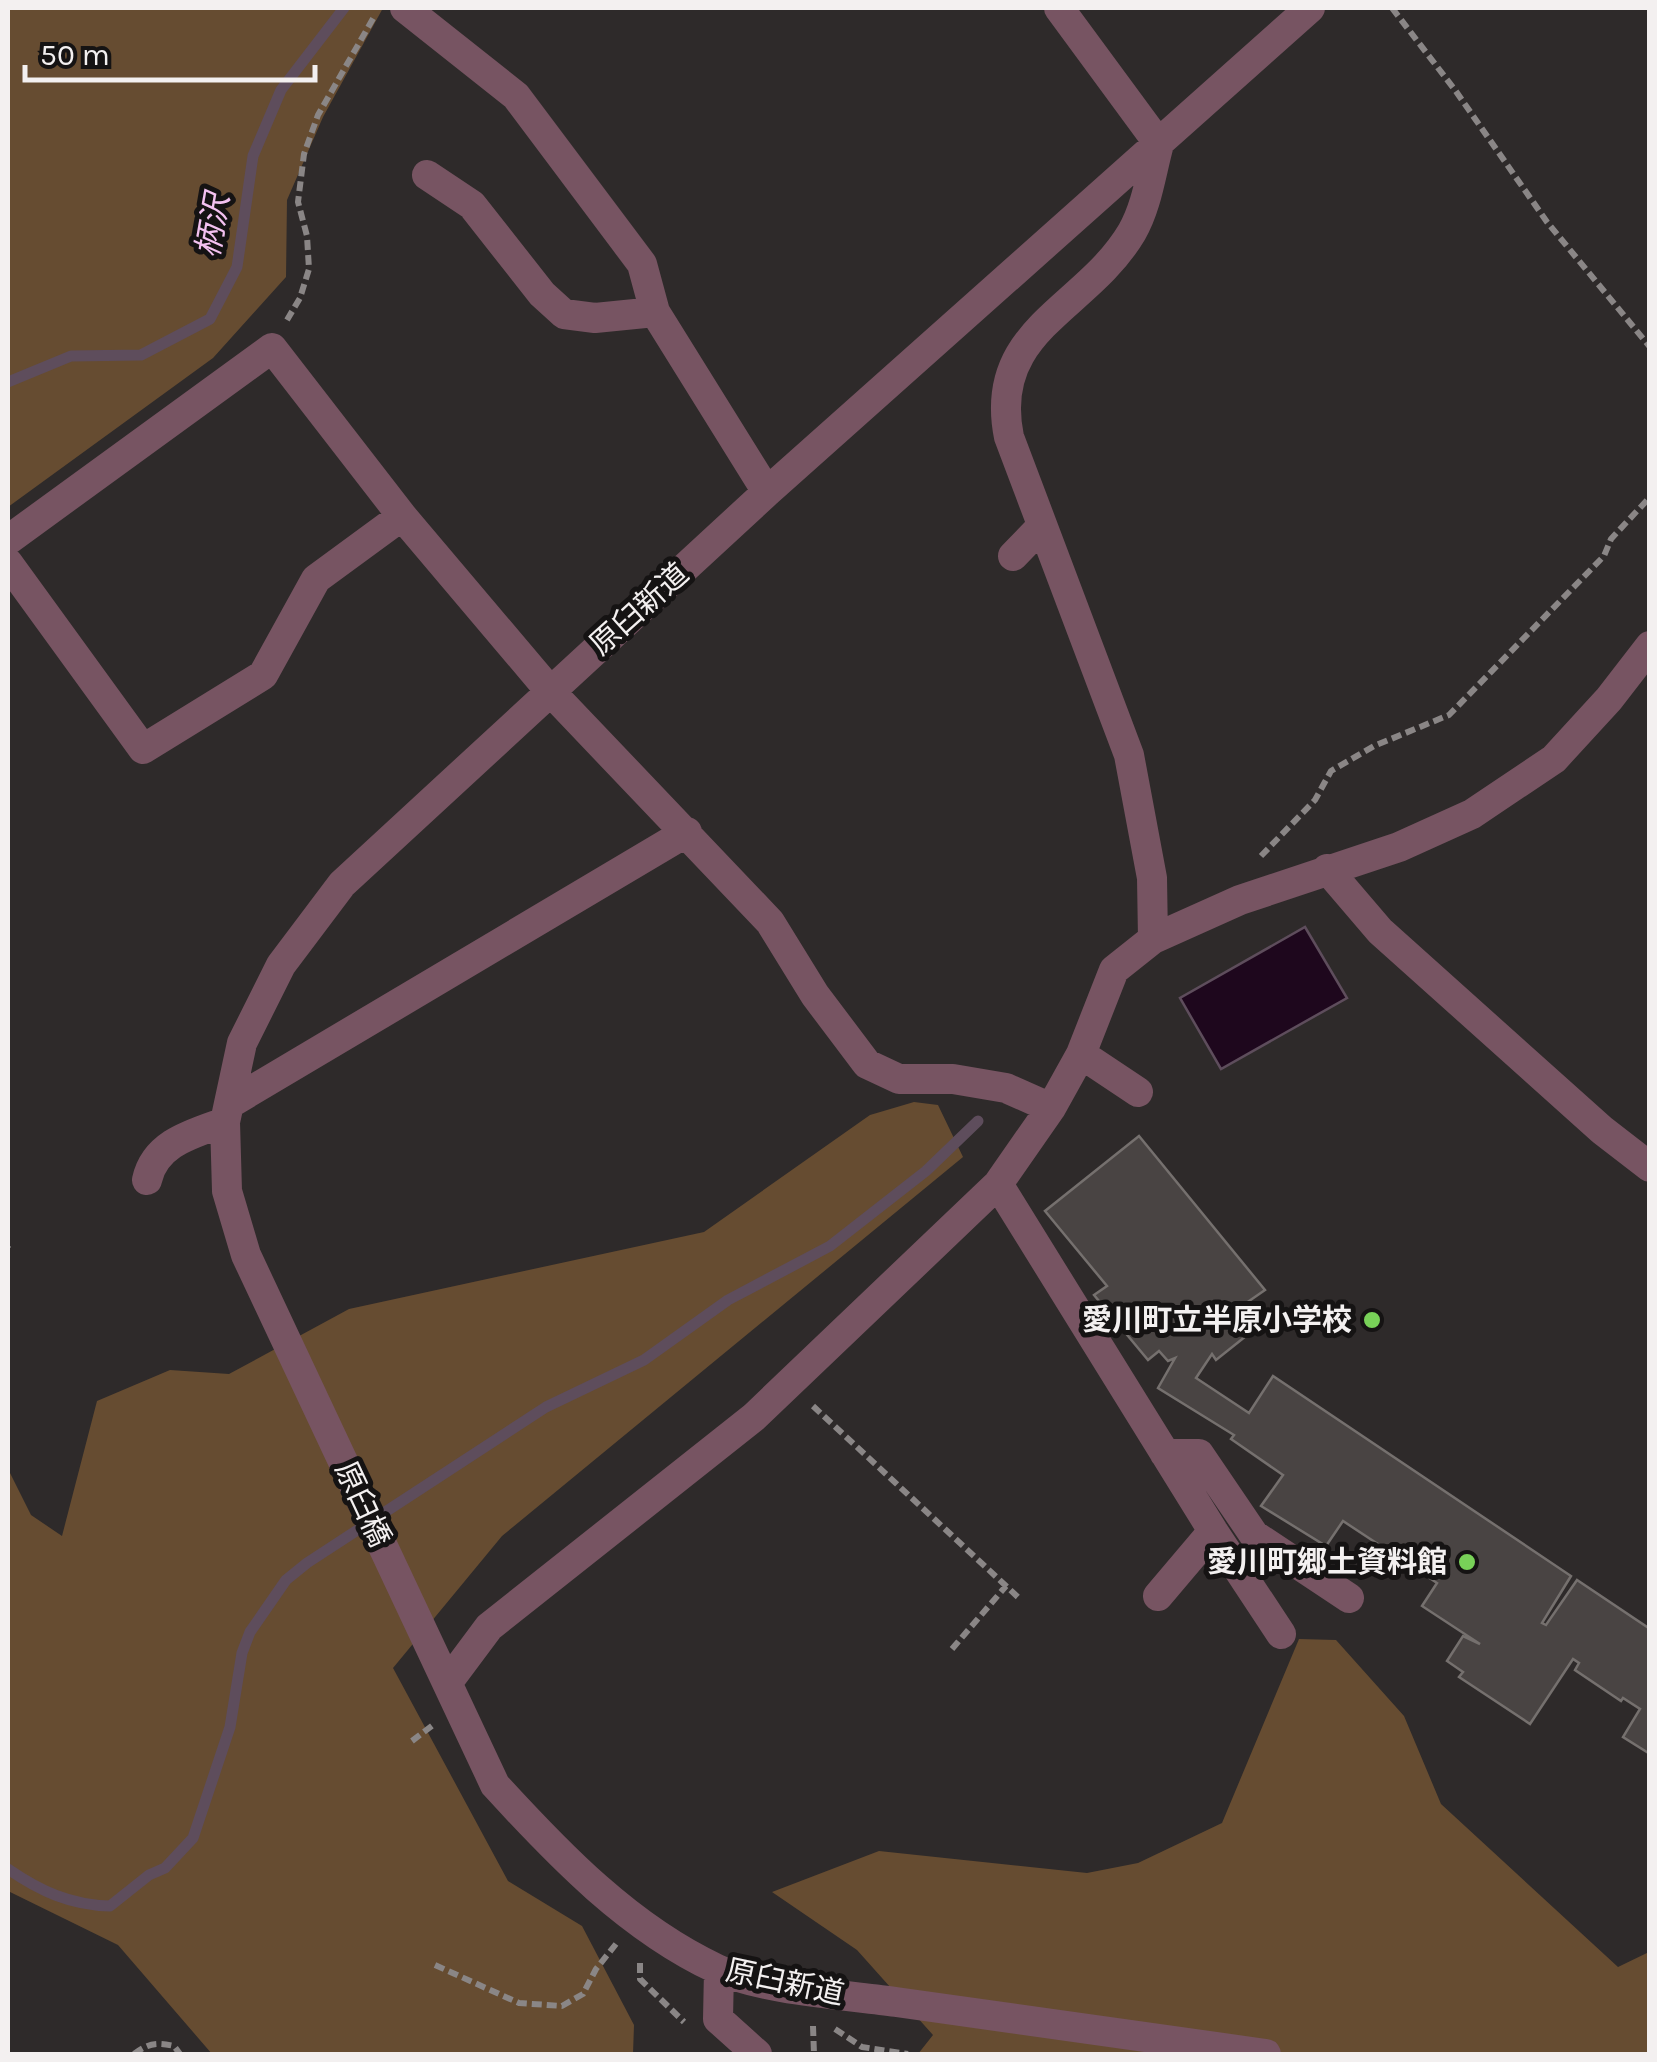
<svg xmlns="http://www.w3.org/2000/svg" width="1657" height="2062" font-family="Karla,'Noto Sans JP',sans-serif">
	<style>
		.forest { fill: #664c31 }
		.water { fill: #1e071d; stroke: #5e4d5c; stroke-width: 2.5 }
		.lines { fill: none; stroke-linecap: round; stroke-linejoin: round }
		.stream { stroke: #5e4d5c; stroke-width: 11 }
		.building { fill: #494443; stroke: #75706e; stroke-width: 2.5 }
		.path { stroke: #8a8686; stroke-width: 6; stroke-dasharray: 10 5; stroke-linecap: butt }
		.minor { stroke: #775462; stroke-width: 30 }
		.poi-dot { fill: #78d158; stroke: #151313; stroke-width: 4 }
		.labels { text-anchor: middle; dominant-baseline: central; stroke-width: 10; stroke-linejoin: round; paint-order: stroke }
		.street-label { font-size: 30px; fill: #f3f0f0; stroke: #151313 }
		.poi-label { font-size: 30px; font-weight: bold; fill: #f3f0f0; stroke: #151313; text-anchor: end }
		.water-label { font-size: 32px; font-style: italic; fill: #f3c1f0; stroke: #151313 }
	</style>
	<rect width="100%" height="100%" fill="#2e2a2a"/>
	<!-- forest -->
	<path class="forest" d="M 8,8 L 383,8 L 323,117 L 287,200 L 286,277 L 213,358 L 8,507 Z
		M 914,1102 L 938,1105 L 963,1157 L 502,1536 L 393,1668 L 508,1881 L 582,1926 L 634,2025 L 633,2054 L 212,2054 L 118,1945 L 8,1891 L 8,1469 L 31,1515 L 62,1536 L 97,1401 L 170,1370 L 229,1374 L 349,1309 L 704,1232 L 870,1115 Z
		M 1299,1639 L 1336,1640 L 1404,1716 L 1441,1804 L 1618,1967 L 1649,1952 L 1649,2054 L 918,2054 L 933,2035 L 857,1950 L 772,1892 L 879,1851 L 1087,1873 L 1138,1863 L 1222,1823 Z"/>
	<!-- water -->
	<path class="water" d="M 1305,927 L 1347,998 L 1221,1069 L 1180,998 Z"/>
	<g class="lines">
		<!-- stream -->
		<path class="stream" d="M 8,382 L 71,356 L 141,355 L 210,319 L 237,267 L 253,156 L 281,90 L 344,8
			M 8,1869 C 40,1891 70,1905 110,1906 L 149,1875 L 165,1868 L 193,1838 L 230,1727 L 242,1653 L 250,1632 L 286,1580 L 307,1563 L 546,1407 L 644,1360 L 728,1300 L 830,1246 L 926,1171 L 978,1121"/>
	</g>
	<!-- building -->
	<path class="building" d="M 1139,1136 L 1265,1290 L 1239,1308 L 1256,1328 L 1216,1360 L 1212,1354 L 1196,1378 L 1249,1413 L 1273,1376 L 1571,1576 L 1542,1623 L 1546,1625 L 1577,1580 L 1650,1629 L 1650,1754 L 1623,1737 L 1640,1709 L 1623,1698 L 1621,1701 L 1575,1670 L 1579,1663 L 1573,1659 L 1530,1724 L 1459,1677 L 1463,1672 L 1447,1661 L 1463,1636 L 1480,1644 L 1422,1606 L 1437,1583 L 1343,1521 L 1326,1546 L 1261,1506 L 1283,1475 L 1231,1439 L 1234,1435 L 1158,1388 L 1175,1358 L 1168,1361 L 1159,1351 L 1148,1360 L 1094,1295 L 1107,1286 L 1045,1211 Z"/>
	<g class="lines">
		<!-- path -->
		<path class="path" d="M 1392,8 L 1455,90 L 1547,222 L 1650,347
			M 287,320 L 300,298 L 309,269 L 307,236 L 298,202 L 304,154 L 318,115 L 374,17
			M 1261,856 L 1315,800 L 1331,771 L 1374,746 L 1449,715 L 1604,556 L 1611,539 L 1650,497
			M 8,1248 L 9,1249
			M 813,1406 L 1020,1599
			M 952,1649 L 1006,1586
			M 412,1741 L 433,1725
			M 640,1963 L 640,1979 L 684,2022
			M 435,1965 L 519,2003 L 562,2006 L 583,1994 L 596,1969 L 616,1944
			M 813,2026 L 814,2054
			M 835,2029 L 862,2047 L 908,2054
			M 134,2054 C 149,2043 156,2042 174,2046 L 180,2054"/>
		<!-- minor -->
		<path class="minor" d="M 405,8 L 516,96 L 642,264 L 655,312 L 767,492
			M 1059,8 L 1159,144 C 1151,173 1147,206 1132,232 C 1086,310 987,329 1009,437 L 1129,755 L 1152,878 L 1153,939
			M 427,175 L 472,205 L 542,294 L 564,314 L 595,318 L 655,312
			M 8,540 L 272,348 L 402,516 L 550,691 L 770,922 L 815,995 L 867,1064 L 899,1079 L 953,1079 L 1006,1088 L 1051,1108
			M 1013,556 L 1042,526
			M 8,563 L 143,749 L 263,675 L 316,579 L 402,516
			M 1327,869 L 1380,931 L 1602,1130 L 1650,1167
			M 1081,1054 L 1138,1092
			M 229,1104 L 687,832
			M 147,1180 C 155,1143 192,1134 225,1122
			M 998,1184 L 1213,1531 L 1281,1634
			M 1165,1454 L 1199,1454 L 1254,1535 L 1349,1598
			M 1158,1596 L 1213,1531
			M 448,1682 L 489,1627 L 754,1417 L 998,1184 L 1051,1108 L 1081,1054 L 1114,970 L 1153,939 L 1240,900 L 1399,847 L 1472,814 L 1554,759 L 1609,699 L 1650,646
			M 719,1970 L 718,2019 L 757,2054
			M 1266,2054 C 1143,2037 1020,2020 896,2002 C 846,1995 761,1990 717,1969 C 629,1928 559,1855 495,1785 L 246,1255 L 227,1191 L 225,1122 L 242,1043 L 281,965 L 342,884 L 767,492 L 1310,8"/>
	</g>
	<!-- markers -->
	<g class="poi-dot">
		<circle cx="1372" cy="1320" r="10"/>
		<circle cx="1467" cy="1562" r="10"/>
	</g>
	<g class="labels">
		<!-- street labels -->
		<g class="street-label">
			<text transform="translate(639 609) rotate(-42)">原臼新道</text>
			<text transform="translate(363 1504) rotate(65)">原臼橋</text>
			<text transform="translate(785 1982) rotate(12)">原臼新道</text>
		</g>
		<!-- poi labels -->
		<g class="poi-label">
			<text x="1352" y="1320">愛川町立半原小学校</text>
			<text x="1447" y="1562">愛川町郷土資料館</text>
		</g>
		<!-- water labels -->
		<g class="water-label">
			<text transform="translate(213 226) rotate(-80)">柄沢</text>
		</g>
	</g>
	<!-- border -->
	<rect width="1657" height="2062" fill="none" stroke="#f3f0f0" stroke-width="20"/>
	<!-- scale -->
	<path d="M25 65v15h290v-15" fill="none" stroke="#f3f0f0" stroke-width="5"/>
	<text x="40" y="65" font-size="30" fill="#f3f0f0" stroke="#151313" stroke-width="8" paint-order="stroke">50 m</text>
</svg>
